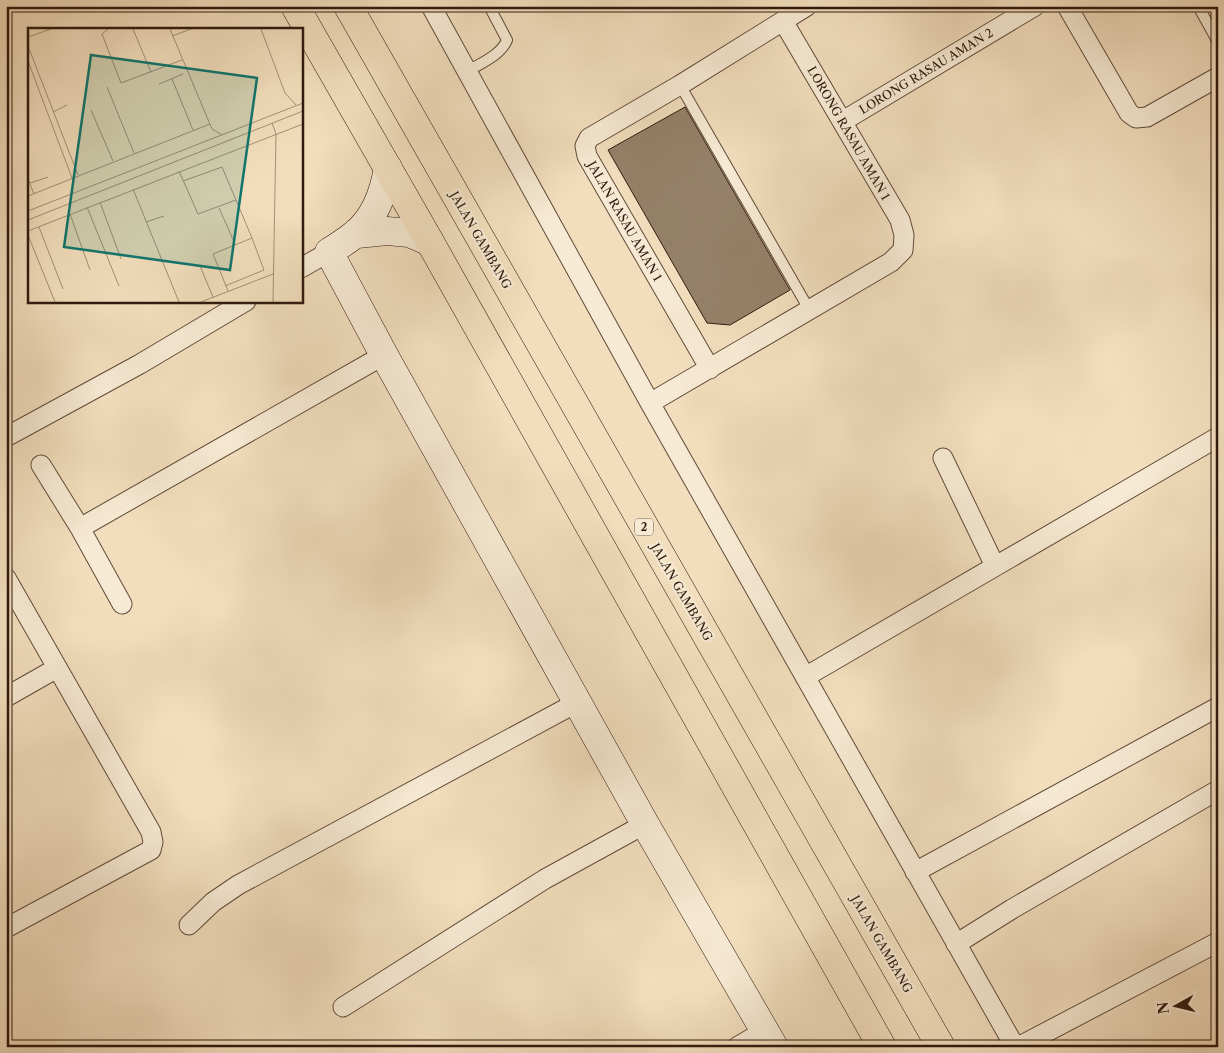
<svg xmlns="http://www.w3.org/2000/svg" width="1224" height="1053" font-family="'Libre Caslon Text',serif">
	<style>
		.building { fill: #958069; stroke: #301a0f }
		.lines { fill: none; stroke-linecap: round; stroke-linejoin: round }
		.lane-casing { stroke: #604b3a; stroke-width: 12 }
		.street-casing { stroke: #604b3a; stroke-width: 21 }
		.secondary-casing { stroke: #301a0f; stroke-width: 29 }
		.highway-casing { stroke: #301a0f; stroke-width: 29 }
		.lane { stroke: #f7ead4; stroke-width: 10 }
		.street { stroke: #f7ead4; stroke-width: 19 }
		.secondary { stroke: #f7ead4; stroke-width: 28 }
		.highway { stroke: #f2debd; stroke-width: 28 }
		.labels { text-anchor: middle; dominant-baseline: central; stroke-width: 4; stroke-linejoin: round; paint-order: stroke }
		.shield { fill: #f7ead4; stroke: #6c584a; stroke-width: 1 }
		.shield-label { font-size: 11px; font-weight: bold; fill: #301a0f }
		.street-label { font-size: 12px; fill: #301a0f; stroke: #f7ead4 }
		.inset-road { fill: none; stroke: #a49077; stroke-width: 1 }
		.view { fill: #0f766e; fill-opacity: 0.15; stroke: #0f766e; stroke-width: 2.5 }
		.inset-edge { fill: none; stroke: #301a0f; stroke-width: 2.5 }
	</style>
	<rect width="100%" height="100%" fill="#f2debd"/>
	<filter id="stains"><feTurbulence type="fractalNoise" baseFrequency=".004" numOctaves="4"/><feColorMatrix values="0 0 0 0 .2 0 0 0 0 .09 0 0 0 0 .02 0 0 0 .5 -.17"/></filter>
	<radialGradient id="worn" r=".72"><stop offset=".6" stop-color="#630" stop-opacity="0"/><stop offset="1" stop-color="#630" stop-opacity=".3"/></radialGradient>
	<!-- building -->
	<path class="building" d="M 685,107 L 790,290 L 730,325 L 707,323 L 608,150 Z"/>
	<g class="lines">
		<defs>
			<path id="lane" d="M 1198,6 L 1218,42
				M 468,71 C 481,63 501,55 507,40 L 489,6
				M 680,85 L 810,311"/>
			<path id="street" d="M 431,6 L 650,403 L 1015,1047
				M 1067,6 L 1129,113 L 1136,118 L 1147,117 L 1218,77
				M 843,121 L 1035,6
				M 301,268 L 329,252
				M 710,369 L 587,156 L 585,146 L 589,138 L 680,85 L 807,6
				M 650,403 L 891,262 L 903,250 L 904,235 L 900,220 L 783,21
				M 6,437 L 140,364 L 246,301
				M 943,458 L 995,566
				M 41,465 L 80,528 L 122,604
				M 80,528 L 384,355
				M 6,578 L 151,832 L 153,842 L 151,850 L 6,928
				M 805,677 L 1218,437
				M 6,697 L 57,668
				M 915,872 L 1218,707
				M 189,925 L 213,902 L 238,885 L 578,702
				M 956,944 L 1012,909 L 1218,790
				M 343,1007 L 545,879 L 645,824
				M 737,1047 L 764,1031
				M 1018,1047 L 1218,942"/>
			<path id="secondary" d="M 388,168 C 384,192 375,218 355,234 C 347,241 338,246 329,252 L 384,355 L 645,824 L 774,1047
				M 357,234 L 387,231 L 409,233 L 430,242"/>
			<path id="highway" d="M 295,6 L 430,242 L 882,1047
				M 348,6 L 941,1047"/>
		</defs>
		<!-- lane casing -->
		<use href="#lane" class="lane-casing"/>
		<!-- street casing -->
		<use href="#street" class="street-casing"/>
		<!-- secondary casing -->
		<use href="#secondary" class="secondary-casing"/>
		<!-- highway casing -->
		<use href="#highway" class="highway-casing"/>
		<!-- lane -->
		<use href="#lane" class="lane"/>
		<!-- street -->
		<use href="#street" class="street"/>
		<!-- secondary -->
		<use href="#secondary" class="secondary"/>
		<!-- highway -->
		<use href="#highway" class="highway"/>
	</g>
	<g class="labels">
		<!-- shield labels -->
		<rect class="shield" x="635" y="518.5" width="18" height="17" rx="4"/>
		<g class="shield-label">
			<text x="644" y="527">2</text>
		</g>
		<!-- street labels -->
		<g class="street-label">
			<text transform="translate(926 71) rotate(-31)">LORONG RASAU AMAN 2</text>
			<text transform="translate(849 133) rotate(60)">LORONG RASAU AMAN 1</text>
			<text transform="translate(625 221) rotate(60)">JALAN RASAU AMAN 1</text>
			<text transform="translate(481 240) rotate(60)">JALAN GAMBANG</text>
			<text transform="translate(682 592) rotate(60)">JALAN GAMBANG</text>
			<text transform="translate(882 944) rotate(60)">JALAN GAMBANG</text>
		</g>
	</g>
	<!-- overview -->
	<g transform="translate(28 28)">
		<rect width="275" height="275" fill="#f2debd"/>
		<path class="inset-road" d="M 80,1 L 74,6 L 93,55 L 154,32M 105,1 L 123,44M 142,1 L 184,101 L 194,107M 233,1 L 257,65 L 268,77M 144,8 L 163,1M 0,9 L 23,1M 0,18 L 50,147M 0,33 L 44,150M 144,51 L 165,102M 131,56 L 155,46M 79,59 L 106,125M 63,82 L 85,133M 25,84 L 39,77M 244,95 L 248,106 L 245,274M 151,143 L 170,186 L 208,172M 0,151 L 6,166M 155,153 L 194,139 L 224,210 L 236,242 L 197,258M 2,155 L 20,149M 105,161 L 151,274M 0,168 L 182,96M 72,174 L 93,231M 59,179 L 91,258M 191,180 L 207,216M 0,183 L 275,75M 42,186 L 62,242M 0,192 L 275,83M 118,194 L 136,188M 11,199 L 35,261M 0,203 L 275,96M 0,207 L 27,274M 172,238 L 185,269M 200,263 L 185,226 L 224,210M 173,274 L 245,246"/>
		<path class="view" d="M 63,27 L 229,50 L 202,242 L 36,219 Z"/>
		<rect width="275" height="275" class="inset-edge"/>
	</g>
	<!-- margin -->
	<rect width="1224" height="1053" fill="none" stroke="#f2debd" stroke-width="25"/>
	<rect x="8" y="8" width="1209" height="1038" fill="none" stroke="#301a0f" stroke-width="2.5"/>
	<rect x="12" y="12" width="1199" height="1028" fill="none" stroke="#301a0f"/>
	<!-- north arrow -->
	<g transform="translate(1176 1006) rotate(262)" stroke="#f7ead4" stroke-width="4" paint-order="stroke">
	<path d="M0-4L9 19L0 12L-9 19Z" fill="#301a0f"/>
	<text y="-8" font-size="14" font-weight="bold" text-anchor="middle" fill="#301a0f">N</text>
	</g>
	<rect width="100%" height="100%" filter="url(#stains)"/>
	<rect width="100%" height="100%" fill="url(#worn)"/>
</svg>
